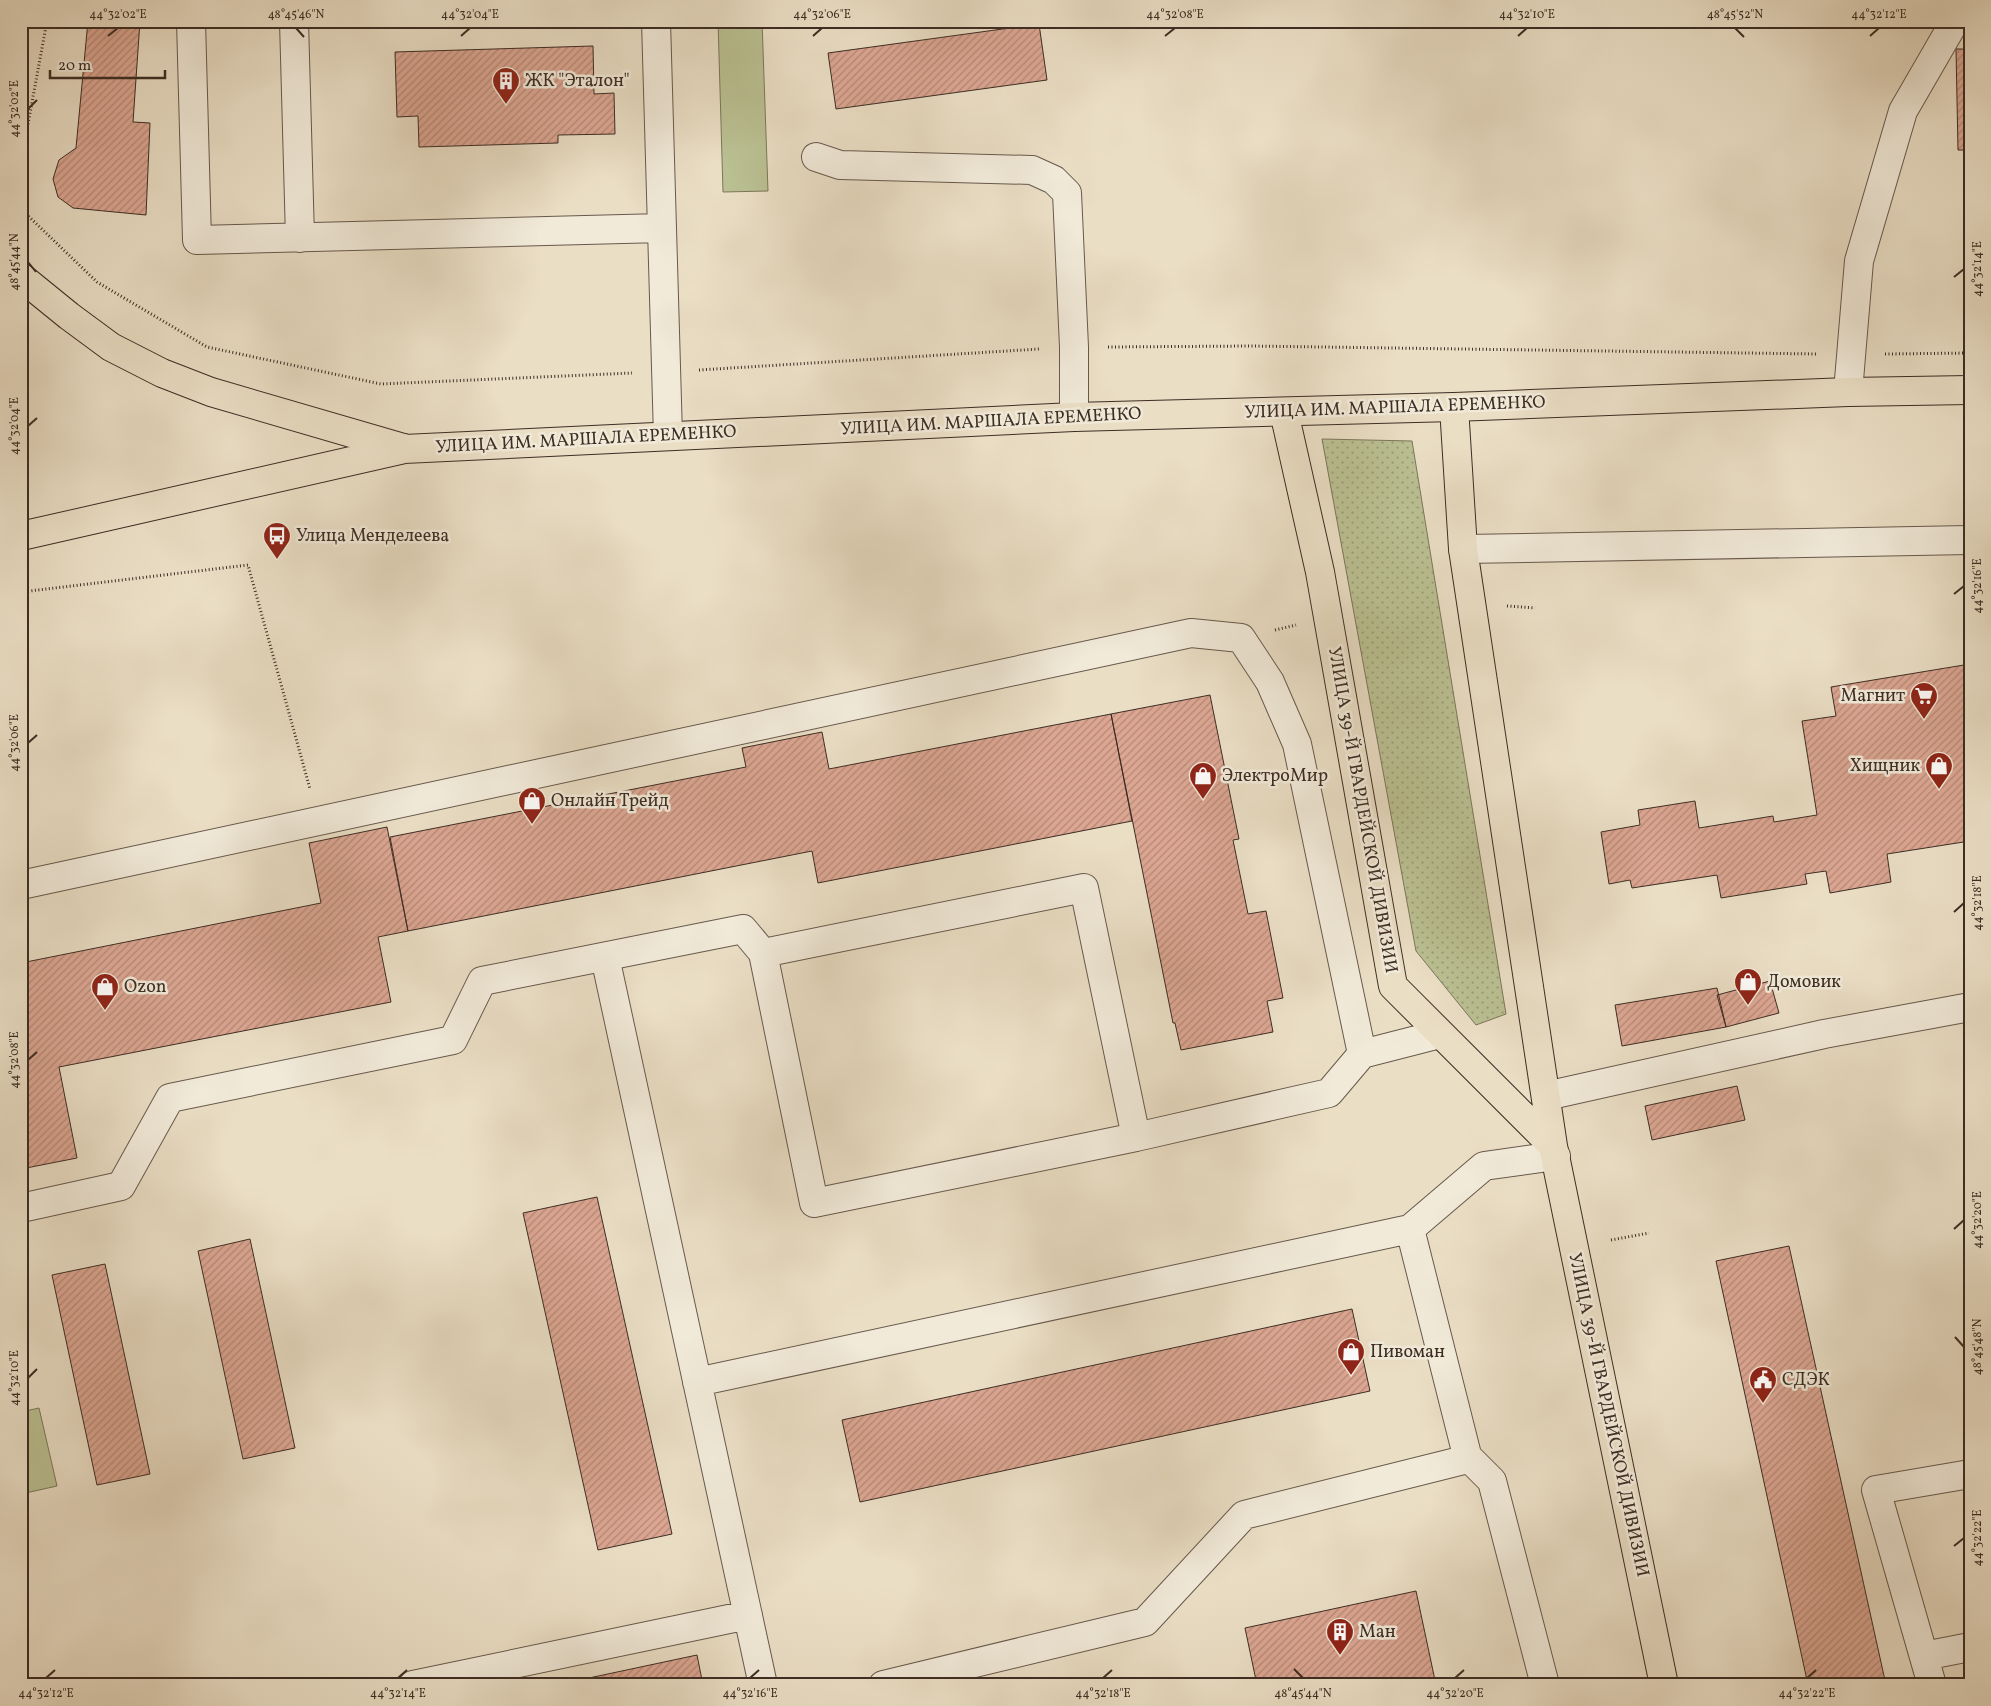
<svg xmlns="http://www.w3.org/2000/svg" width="1991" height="1706" font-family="Vollkorn,serif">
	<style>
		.grass { fill: url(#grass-dots); stroke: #7c765b }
		.park { fill: #bac092; stroke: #7c765b }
		.building { fill: url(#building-hatch); stroke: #3d2d24 }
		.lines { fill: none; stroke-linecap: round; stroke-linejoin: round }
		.minor-casing { stroke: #68594c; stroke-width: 30 }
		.major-casing { stroke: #3d2d24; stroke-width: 30 }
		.highway-casing { stroke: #3d2d24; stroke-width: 30 }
		.path { stroke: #3d2d24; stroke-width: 3; stroke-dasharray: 1 2.5; stroke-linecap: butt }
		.minor { stroke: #f1ead9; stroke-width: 28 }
		.major { stroke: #eadec5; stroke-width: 28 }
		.highway { stroke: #eadec5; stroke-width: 28 }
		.ticks { fill: none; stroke: #3d2d24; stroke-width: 2 }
		.labels { text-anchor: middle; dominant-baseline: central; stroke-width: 5; stroke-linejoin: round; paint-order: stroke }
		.poi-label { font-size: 18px; fill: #3d2d24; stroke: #f1ead9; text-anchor: start }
		.street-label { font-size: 18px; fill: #3d2d24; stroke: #f1ead9 }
		.neatline { fill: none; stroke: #3d2d24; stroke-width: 2 }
		.ticks-label { font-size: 12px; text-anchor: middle; fill: #3d2d24 }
	</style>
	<defs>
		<pattern id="grass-dots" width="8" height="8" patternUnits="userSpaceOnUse" patternTransform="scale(1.25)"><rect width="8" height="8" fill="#bac092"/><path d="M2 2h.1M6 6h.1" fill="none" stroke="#989c77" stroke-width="1.8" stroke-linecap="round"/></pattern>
		<pattern id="building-hatch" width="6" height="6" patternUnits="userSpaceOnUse" patternTransform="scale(1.25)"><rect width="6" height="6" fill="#dca692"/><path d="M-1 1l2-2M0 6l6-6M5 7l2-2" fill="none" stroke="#b48877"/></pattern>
	</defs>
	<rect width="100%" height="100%" fill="#eadec5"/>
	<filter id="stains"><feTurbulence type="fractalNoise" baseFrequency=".004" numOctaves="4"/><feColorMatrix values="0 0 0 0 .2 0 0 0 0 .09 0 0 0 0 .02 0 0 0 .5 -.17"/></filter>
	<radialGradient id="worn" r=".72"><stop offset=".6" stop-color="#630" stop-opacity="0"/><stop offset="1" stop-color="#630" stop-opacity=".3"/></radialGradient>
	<!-- grass -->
	<path class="grass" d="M 1322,439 L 1412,441 L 1506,1014 L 1476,1025 L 1416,951 Z"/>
	<!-- park -->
	<path class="park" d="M 718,21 L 762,21 L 768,191 L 723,192 Z
		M 39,1408 L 57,1486 L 21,1494 L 21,1412 Z"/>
	<!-- building -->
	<path class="building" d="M 88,21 L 140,21 L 133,122 L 150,123 L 146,215 L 73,208 L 58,197 L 53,179 L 59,160 L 76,148 Z
		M 1039,24 L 1047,80 L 836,109 L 828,53 Z
		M 593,46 L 594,94 L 614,93 L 615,134 L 558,135 L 558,143 L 419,147 L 418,116 L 397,117 L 395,52 Z
		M 1956,49 L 1970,49 L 1970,150 L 1958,150 Z
		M 1970,664 L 1970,841 L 1887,854 L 1891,882 L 1830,893 L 1826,871 L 1805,874 L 1807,884 L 1721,898 L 1717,875 L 1632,888 L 1630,880 L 1609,884 L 1601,832 L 1640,825 L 1638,810 L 1695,801 L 1699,828 L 1773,816 L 1774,822 L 1817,815 L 1802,721 L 1836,716 L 1831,687 Z
		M 1210,695 L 1239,839 L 1233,840 L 1248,914 L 1266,911 L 1283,998 L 1267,1001 L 1273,1032 L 1181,1050 L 1175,1023 L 1173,1023 L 1111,714 Z
		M 1111,714 L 1132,821 L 818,883 L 812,851 L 408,931 L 390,837 L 746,767 L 742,748 L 822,732 L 829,769 Z
		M 387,827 L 408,931 L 378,937 L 391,1002 L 59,1067 L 77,1158 L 21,1169 L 21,963 L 321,903 L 309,843 Z
		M 1770,981 L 1779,1013 L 1726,1027 L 1717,995 Z
		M 1717,988 L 1726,1027 L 1622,1046 L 1615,1005 Z
		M 1737,1086 L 1745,1120 L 1652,1140 L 1645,1106 Z
		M 597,1197 L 672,1534 L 598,1550 L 523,1213 Z
		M 250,1239 L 295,1448 L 243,1459 L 198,1251 Z
		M 1789,1246 L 1886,1685 L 1808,1685 L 1716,1261 Z
		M 105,1264 L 150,1474 L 97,1485 L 52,1275 Z
		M 1352,1309 L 1370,1391 L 860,1502 L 842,1420 Z
		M 1416,1591 L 1436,1685 L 1257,1685 L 1245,1628 Z
		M 697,1655 L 703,1685 L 556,1685 Z"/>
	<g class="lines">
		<defs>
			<path id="minor" d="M 191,21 L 197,240 L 662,228
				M 294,21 L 300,238
				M 656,21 L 668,436
				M 816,157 L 840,165 L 1032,170 L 1054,180 L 1067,193 L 1074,347 L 1074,417
				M 1848,392 L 1859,261 L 1903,111 L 1955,21
				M 1463,549 L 1970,540
				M 21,885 L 1191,633 L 1241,638 L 1270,682 L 1297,744 L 1362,1054 L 1440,1034
				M 1084,888 L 1136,1137 L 814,1203 L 763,953 Z
				M 605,957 L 763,1685
				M 1546,1096 L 1824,1034 L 1970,1007
				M 1136,1137 L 1329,1093 L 1362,1054
				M 21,1208 L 121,1186 L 170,1098 L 453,1040 L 482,981 L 743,929 L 763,953
				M 697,1382 L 1410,1229
				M 1467,1456 L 1492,1481 L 1545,1685
				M 1924,1656 L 1970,1647
				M 413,1685 L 748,1615
				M 883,1685 L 1145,1622 L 1244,1515 L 1468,1459 L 1410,1229 L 1484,1166 L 1556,1156
				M 1932,1685 L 1876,1490 L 1970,1474"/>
			<path id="major" d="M 1454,407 L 1463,549 L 1553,1146 L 1664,1685
				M 1284,412 L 1320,572 L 1393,986 L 1553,1146"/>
			<path id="highway" d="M 21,277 L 69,316 L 111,347 L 162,373 L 211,392 L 403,448
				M 21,536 L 404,449 L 1074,417 L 1454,407 L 1848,392 L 1970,390"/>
		</defs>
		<!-- minor casing -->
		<use href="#minor" class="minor-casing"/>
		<!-- major casing -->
		<use href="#major" class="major-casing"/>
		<!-- highway casing -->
		<use href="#highway" class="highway-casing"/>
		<!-- path -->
		<path class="path" d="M 21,162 L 47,21
			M 21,209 L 97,282 L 207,347 L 381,384 L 632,373
			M 1108,347 L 1250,346 L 1817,354
			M 1885,354 L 1970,353
			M 699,370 L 1039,349
			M 21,592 L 248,565 L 310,789
			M 1507,606 L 1535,608
			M 1275,630 L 1296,625
			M 1611,1240 L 1649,1233"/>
		<!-- minor -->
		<use href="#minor" class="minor"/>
		<!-- major -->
		<use href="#major" class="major"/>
		<!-- highway -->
		<use href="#highway" class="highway"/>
	</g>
	<!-- ticks -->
	<path class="ticks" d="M 296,28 L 304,37M 1735,28 L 1744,37M 108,36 L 118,28M 461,36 L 470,28M 813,36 L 822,28M 1165,36 L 1175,28M 1518,36 L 1527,28M 1870,36 L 1879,28M 28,109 L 37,100M 28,262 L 36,272M 1954,277 L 1964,269M 28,426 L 37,418M 1954,594 L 1964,586M 28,743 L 37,735M 1954,912 L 1964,903M 28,1060 L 37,1052M 1954,1229 L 1964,1220M 1955,1337 L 1964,1347M 28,1378 L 37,1369M 1954,1546 L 1964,1538M 1294,1669 L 1303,1678M 46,1678 L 55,1670M 398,1678 L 407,1670M 750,1678 L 759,1670M 1103,1678 L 1112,1670M 1455,1678 L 1464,1670M 1807,1678 L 1816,1670"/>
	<!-- icons -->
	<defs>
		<symbol id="building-pin" viewBox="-11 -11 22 30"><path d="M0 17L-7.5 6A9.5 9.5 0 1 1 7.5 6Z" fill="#8f2418" stroke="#f1ead9"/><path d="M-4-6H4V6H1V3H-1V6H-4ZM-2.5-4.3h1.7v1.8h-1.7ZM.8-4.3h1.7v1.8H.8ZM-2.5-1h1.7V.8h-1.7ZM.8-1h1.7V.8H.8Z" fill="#fff"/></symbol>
		<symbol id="bus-pin" viewBox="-11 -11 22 30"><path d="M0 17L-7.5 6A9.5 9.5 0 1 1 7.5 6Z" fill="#8f2418" stroke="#f1ead9"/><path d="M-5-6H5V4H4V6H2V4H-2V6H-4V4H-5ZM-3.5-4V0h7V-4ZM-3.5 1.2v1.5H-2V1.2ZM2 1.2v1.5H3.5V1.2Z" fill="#fff"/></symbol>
		<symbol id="supermarket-pin" viewBox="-11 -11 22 30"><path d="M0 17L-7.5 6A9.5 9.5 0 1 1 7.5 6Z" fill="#8f2418" stroke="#f1ead9"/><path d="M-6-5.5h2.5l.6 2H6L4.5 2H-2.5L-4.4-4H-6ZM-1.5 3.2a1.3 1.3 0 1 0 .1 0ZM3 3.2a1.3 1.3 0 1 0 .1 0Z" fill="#fff"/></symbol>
		<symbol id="shop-pin" viewBox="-11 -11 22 30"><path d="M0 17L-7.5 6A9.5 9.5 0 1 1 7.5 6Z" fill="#8f2418" stroke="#f1ead9"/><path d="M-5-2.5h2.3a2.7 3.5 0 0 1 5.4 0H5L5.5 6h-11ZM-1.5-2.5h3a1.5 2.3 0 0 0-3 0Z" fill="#fff"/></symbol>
		<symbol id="civic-pin" viewBox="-11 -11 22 30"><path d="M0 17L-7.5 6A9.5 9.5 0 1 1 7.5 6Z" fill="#8f2418" stroke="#f1ead9"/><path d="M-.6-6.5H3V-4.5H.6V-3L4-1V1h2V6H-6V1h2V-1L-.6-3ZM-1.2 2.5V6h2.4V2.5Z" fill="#fff"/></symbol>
	</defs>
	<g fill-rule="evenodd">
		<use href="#building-pin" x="490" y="65" width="32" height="43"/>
		<use href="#bus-pin" x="261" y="520" width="32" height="43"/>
		<use href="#supermarket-pin" x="1908" y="680" width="32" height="43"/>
		<use href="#shop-pin" x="1923" y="750" width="32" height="43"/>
		<use href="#shop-pin" x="1187" y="760" width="32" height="43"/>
		<use href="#shop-pin" x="516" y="785" width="32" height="43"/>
		<use href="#shop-pin" x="1732" y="966" width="32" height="43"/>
		<use href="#shop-pin" x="89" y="971" width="32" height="43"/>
		<use href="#shop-pin" x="1335" y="1336" width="32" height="43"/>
		<use href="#civic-pin" x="1747" y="1364" width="32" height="43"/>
		<use href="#building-pin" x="1324" y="1616" width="32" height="43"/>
	</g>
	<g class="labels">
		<!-- poi labels -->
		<g class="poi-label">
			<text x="525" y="81">ЖК "Эталон"</text>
			<text x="296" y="536">Улица Менделеева</text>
			<text x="1905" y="696" text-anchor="end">Магнит</text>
			<text x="1920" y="766" text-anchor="end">Хищник</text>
			<text x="1222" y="776">ЭлектроМир</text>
			<text x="551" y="801">Онлайн Трейд</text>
			<text x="1767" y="982">Домовик</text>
			<text x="124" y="987">Ozon</text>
			<text x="1370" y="1352">Пивоман</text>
			<text x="1782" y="1380">СДЭК</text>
			<text x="1359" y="1632">Ман</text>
		</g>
		<!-- street labels -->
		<g class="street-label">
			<text transform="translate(1395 408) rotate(-2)">УЛИЦА ИМ. МАРШАЛА ЕРЕМЕНКО</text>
			<text transform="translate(991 422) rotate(-3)">УЛИЦА ИМ. МАРШАЛА ЕРЕМЕНКО</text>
			<text transform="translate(586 440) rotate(-3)">УЛИЦА ИМ. МАРШАЛА ЕРЕМЕНКО</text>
			<text transform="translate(1362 810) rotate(80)">УЛИЦА 39-Й ГВАРДЕЙСКОЙ ДИВИЗИИ</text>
			<text transform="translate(1608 1415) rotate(78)">УЛИЦА 39-Й ГВАРДЕЙСКОЙ ДИВИЗИИ</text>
		</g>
	</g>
	<!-- margin -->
	<rect width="1991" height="1706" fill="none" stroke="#eadec5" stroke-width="55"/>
	<!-- scale -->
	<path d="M50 70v8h115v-8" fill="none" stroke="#3d2d24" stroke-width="2.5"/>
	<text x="58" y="70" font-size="15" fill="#3d2d24" stroke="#f1ead9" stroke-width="4" paint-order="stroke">20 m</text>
	<rect x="28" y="28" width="1936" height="1650" class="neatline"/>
	<g class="ticks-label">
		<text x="118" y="18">44°32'02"E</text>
		<text x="296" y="18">48°45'46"N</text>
		<text x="470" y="18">44°32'04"E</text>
		<text x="822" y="18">44°32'06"E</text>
		<text x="1175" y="18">44°32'08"E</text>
		<text x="1527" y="18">44°32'10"E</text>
		<text x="1735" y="18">48°45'52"N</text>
		<text x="1879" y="18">44°32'12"E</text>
		<text transform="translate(14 109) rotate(-90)" y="4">44°32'02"E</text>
		<text transform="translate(14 262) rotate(-90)" y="4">48°45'44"N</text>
		<text transform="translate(1977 269) rotate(-90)" y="4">44°32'14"E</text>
		<text transform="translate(14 426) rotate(-90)" y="4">44°32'04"E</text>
		<text transform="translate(1977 586) rotate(-90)" y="4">44°32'16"E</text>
		<text transform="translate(14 743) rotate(-90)" y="4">44°32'06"E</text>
		<text transform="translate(1977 903) rotate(-90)" y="4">44°32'18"E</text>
		<text transform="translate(14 1060) rotate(-90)" y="4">44°32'08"E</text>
		<text transform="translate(1977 1220) rotate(-90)" y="4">44°32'20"E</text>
		<text transform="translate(1977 1347) rotate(-90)" y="4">48°45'48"N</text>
		<text transform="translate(14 1378) rotate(-90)" y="4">44°32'10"E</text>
		<text transform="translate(1977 1538) rotate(-90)" y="4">44°32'22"E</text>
		<text x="46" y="1697">44°32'12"E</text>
		<text x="398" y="1697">44°32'14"E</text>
		<text x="750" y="1697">44°32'16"E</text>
		<text x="1103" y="1697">44°32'18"E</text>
		<text x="1303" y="1697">48°45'44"N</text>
		<text x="1455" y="1697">44°32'20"E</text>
		<text x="1807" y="1697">44°32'22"E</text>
	</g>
	<rect width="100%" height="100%" filter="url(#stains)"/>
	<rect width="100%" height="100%" fill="url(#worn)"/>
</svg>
